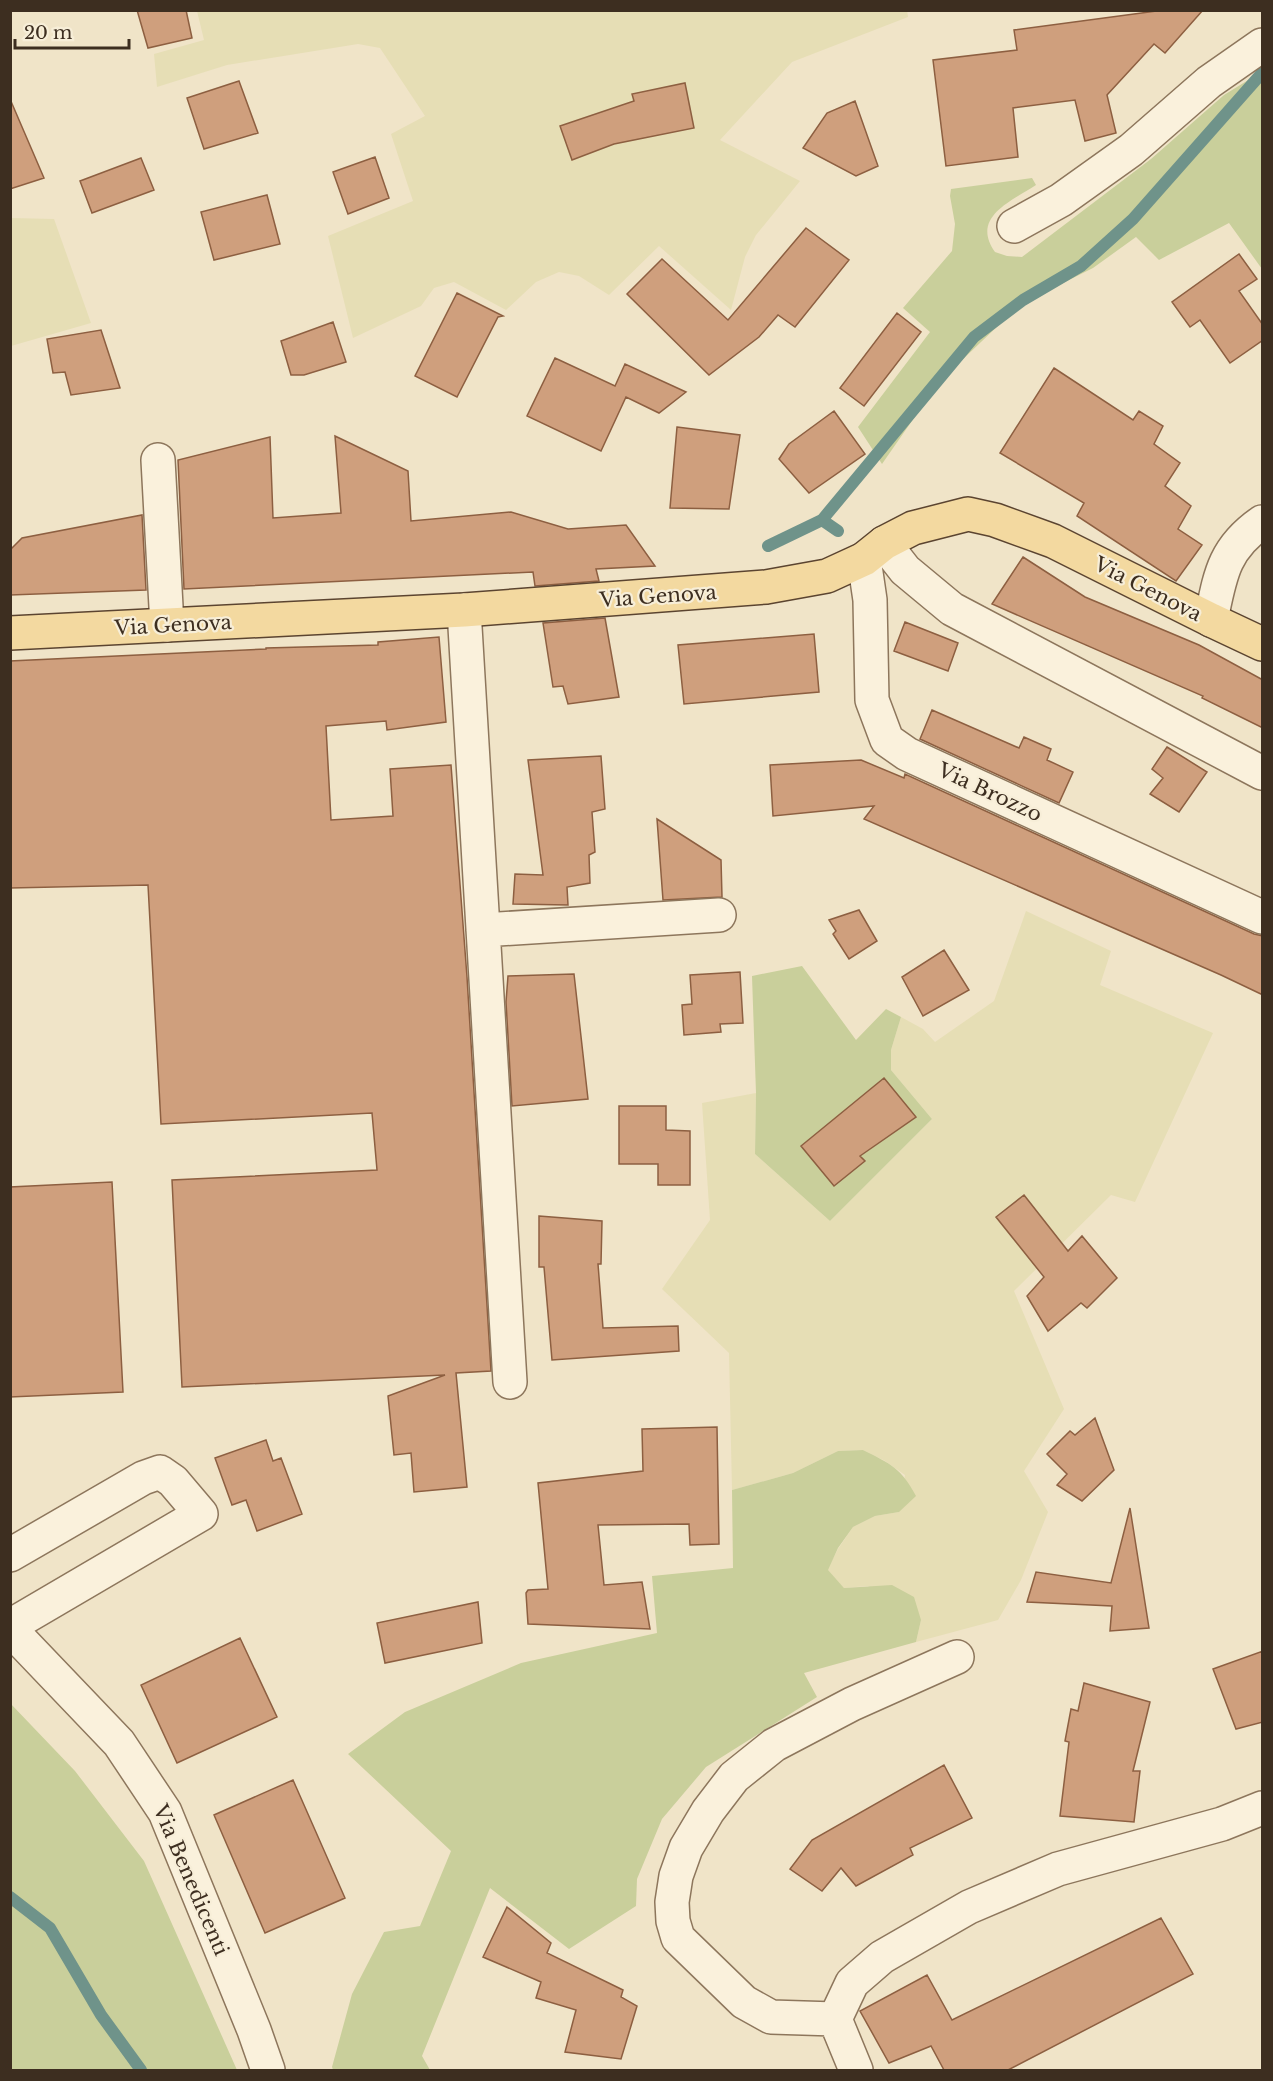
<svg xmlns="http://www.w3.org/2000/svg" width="1273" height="2081" font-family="'Libre Baskerville',serif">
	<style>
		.farmland { fill: #e6deb5 }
		.green { fill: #c9cf9b }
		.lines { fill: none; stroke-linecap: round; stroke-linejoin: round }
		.stream { stroke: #6f938a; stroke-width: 12 }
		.building { fill: #cf9f7d; stroke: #8d5f41; stroke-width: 1.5 }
		.minor-casing { stroke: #8d765c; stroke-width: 36 }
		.major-casing { stroke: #5b4430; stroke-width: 36 }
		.minor { stroke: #faf1dc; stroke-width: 33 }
		.major { stroke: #f3d9a0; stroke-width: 33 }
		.labels { text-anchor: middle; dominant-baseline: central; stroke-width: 4.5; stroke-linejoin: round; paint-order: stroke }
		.street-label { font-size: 20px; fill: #3d2e20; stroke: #f7eed8 }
	</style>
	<rect width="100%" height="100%" fill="#f0e4c8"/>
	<!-- farmland -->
	<path class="farmland" d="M 907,10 L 908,17 L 792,62 L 720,140 L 800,181 L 756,235 L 745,257 L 731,310 L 659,246 L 609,295 L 579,276 L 559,272 L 536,282 L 506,310 L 454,282 L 434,288 L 421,306 L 353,338 L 328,236 L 413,201 L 391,134 L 425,116 L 380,48 L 358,44 L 227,65 L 157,87 L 154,54 L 204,40 L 197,11 Z
		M 11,218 L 54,219 L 91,323 L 11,346 Z
		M 1026,911 L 1111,951 L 1100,985 L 1213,1033 L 1135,1202 L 1111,1195 L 1014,1291 L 1064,1409 L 1024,1471 L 1048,1512 L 1021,1580 L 998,1620 L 916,1642 L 921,1620 L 868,1586 L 844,1588 L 827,1570 L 838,1549 L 853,1527 L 875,1516 L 899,1512 L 905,1475 L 885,1461 L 863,1450 L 838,1451 L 793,1473 L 732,1490 L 729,1353 L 662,1289 L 710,1220 L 702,1103 L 756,1093 L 755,1154 L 830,1221 L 932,1119 L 891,1070 L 891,1050 L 901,1017 L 923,1029 L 935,1042 L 994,1001 Z"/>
	<!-- green -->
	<path class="green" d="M 1258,74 L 1262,77 L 1262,269 L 1229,223 L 1159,260 L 1136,237 L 1093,268 L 1021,304 L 939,382 L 882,464 L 858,427 L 930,332 L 903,308 L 952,251 L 955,224 L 950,196 L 951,189 L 1032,178 L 1036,185 C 1012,201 970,217 995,252 L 1007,256 L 1022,257 L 1151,159 L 1224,95 Z
		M 802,966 L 856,1040 L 886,1009 L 901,1017 L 891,1050 L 891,1070 L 932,1119 L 830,1221 L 755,1154 L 756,1093 L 752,976 Z
		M 863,1450 C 891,1464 901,1468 916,1496 L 899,1512 L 875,1516 L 853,1527 L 838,1548 L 828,1570 L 844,1588 L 892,1585 L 914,1597 L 921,1620 L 916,1642 L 804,1673 L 817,1697 L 706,1767 L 662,1819 L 637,1879 L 636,1906 L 569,1949 L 490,1888 L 422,2056 L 430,2070 L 333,2070 L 332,2067 L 352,1994 L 384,1932 L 420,1926 L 451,1851 L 348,1754 L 405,1712 L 521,1663 L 657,1633 L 652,1576 L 733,1568 L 732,1490 L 793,1473 L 838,1451 Z
		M 10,1703 L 75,1771 L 144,1861 L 237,2070 L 11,2070 Z"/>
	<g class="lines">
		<!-- stream -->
		<path class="stream" d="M 822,520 L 838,531
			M 768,546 L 822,520 L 974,337 L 1023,300 L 1081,266 L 1133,219 L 1262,73
			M 10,1897 L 50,1928 L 101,2015 L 141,2070"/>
	</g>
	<!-- building -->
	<path class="building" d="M 137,10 L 186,10 L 192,38 L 148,48 Z
		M 1164,10 L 1203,10 L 1165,53 L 1154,44 L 1107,95 L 1116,133 L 1085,141 L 1075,100 L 1013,108 L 1018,157 L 946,166 L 933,60 L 1017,50 L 1014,30 Z
		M 239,81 L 258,133 L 204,149 L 187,98 Z
		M 685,83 L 694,128 L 614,144 L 572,160 L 560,126 L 634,101 L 632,94 Z
		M 10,99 L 44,178 L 10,189 Z
		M 855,101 L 878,166 L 856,176 L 803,148 L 827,113 Z
		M 375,157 L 389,198 L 348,214 L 333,172 Z
		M 141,158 L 154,190 L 92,213 L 80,181 Z
		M 267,195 L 280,244 L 214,260 L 201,212 Z
		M 806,228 L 849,260 L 795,327 L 778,315 L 759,337 L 709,375 L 627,294 L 662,259 L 728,320 Z
		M 1239,254 L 1257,279 L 1239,291 L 1263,325 L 1263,340 L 1230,363 L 1200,320 L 1190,327 L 1172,302 Z
		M 457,293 L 503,316 L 498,317 L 457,397 L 415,376 Z
		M 897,313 L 921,332 L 864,406 L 840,388 Z
		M 333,322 L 346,362 L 304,375 L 291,375 L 281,341 Z
		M 101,330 L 120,388 L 71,395 L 65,372 L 53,373 L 47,339 Z
		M 555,358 L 615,386 L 625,364 L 686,392 L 659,413 L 626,397 L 601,451 L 527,416 Z
		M 1054,368 L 1133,420 L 1139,411 L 1163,426 L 1154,444 L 1180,463 L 1165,486 L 1191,506 L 1178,529 L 1202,545 L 1176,581 L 1077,516 L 1084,503 L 1000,453 Z
		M 834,411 L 865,454 L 809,493 L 779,459 L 789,444 Z
		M 677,427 L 740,435 L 729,509 L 670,508 Z
		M 335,436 L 408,471 L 411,521 L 511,512 L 568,529 L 626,525 L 655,566 L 596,569 L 599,581 L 535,586 L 533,572 L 184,589 L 178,460 L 270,437 L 273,518 L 341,513 Z
		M 142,515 L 146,590 L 10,595 L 10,550 L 22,538 Z
		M 1023,557 L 1085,597 L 1199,645 L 1263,680 L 1263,728 L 1202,698 L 1203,696 L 992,604 Z
		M 605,618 L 619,697 L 568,704 L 563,686 L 553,687 L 543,623 Z
		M 905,622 L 958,643 L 948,671 L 894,651 Z
		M 814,634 L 819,692 L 684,704 L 678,645 Z
		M 439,637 L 446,722 L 387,730 L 386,721 L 326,726 L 331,820 L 393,816 L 390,769 L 451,765 L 467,977 L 491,1371 L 456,1373 L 467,1487 L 414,1492 L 411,1453 L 394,1455 L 388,1396 L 445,1375 L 182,1387 L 172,1180 L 377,1170 L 372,1113 L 161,1124 L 148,885 L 10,888 L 10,661 L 266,649 L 266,648 L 378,645 L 378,642 Z
		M 932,710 L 1019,748 L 1024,737 L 1051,749 L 1047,760 L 1073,772 L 1059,803 L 920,739 Z
		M 1167,747 L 1207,772 L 1179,812 L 1150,794 L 1163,778 L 1152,769 Z
		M 601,756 L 605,809 L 592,812 L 595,852 L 589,855 L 590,883 L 567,887 L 568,905 L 513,904 L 515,874 L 543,875 L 528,760 Z
		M 861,760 L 904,778 L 905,774 L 1254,934 L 1263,936 L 1263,995 L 1221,975 L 864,819 L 874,806 L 773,816 L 770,765 Z
		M 657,819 L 721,860 L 722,897 L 663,900 Z
		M 859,910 L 877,941 L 849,959 L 833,934 L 836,931 L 829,920 Z
		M 944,950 L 969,990 L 923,1016 L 902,977 Z
		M 740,972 L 743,1023 L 720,1024 L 721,1032 L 684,1035 L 682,1005 L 692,1004 L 690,975 Z
		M 574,974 L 588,1099 L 512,1106 L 506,1002 L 508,976 Z
		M 884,1078 L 916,1117 L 860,1156 L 865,1161 L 834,1186 L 801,1146 Z
		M 619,1106 L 666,1106 L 666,1130 L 690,1131 L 690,1185 L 658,1185 L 658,1164 L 619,1164 Z
		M 112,1182 L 123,1392 L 10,1397 L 10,1187 Z
		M 1024,1195 L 1068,1251 L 1082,1236 L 1117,1278 L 1087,1308 L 1081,1303 L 1048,1331 L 1027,1296 L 1044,1277 L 996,1217 Z
		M 539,1216 L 602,1221 L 601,1264 L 598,1264 L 603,1328 L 678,1326 L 679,1351 L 552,1360 L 544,1267 L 539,1267 Z
		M 1095,1418 L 1114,1470 L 1082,1501 L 1057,1485 L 1067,1474 L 1047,1454 L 1070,1431 L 1075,1435 Z
		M 717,1427 L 719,1544 L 690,1545 L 689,1524 L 598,1525 L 604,1585 L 642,1582 L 650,1629 L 528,1624 L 526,1593 L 528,1590 L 548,1589 L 538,1483 L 643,1471 L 642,1429 Z
		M 266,1440 L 273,1461 L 281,1458 L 302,1514 L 257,1531 L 246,1500 L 232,1505 L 215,1458 Z
		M 1130,1508 L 1149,1628 L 1110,1631 L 1112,1606 L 1027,1602 L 1036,1572 L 1111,1583 Z
		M 478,1602 L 482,1643 L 385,1663 L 377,1623 Z
		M 240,1638 L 277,1717 L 177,1763 L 141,1685 Z
		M 1263,1651 L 1263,1722 L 1236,1729 L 1213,1669 Z
		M 1084,1683 L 1150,1702 L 1133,1771 L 1140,1771 L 1134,1822 L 1060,1816 L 1069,1742 L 1065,1741 L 1071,1709 L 1078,1711 Z
		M 944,1765 L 972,1818 L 910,1848 L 913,1855 L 856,1886 L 841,1868 L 822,1891 L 790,1869 L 812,1840 Z
		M 293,1780 L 345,1898 L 265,1933 L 214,1815 Z
		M 507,1907 L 551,1943 L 547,1953 L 623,1990 L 621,1997 L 637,2006 L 621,2059 L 565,2052 L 576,2010 L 536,1998 L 541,1982 L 483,1957 Z
		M 1161,1918 L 1193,1974 L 1008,2070 L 944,2070 L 931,2046 L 889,2063 L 860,2011 L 927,1975 L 952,2020 Z"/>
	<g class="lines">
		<defs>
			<path id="minor" d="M 1014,226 L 1061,200 L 1131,150 L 1209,82 L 1262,45
				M 158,460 L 167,625
				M 884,543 L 905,570 L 952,609 L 1262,773
				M 864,559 L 870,600 L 872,700 L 887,740 L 907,754 L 1262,917
				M 464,610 L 510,1382
				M 1211,620 C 1220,576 1223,549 1262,522
				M 483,930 L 719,915
				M 10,1555 L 143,1478 L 160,1472 L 173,1481 L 201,1514 L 10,1626
				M 10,1629 L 119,1743 L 165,1812 L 254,2030 L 268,2070
				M 835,2019 L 771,2017 L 744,2002 L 678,1938 L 673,1921 L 672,1902 L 676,1876 L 686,1848 L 708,1811 L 734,1777 L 774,1745 L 852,1704 L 957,1657
				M 856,2070 L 835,2019 L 852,1983 L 882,1957 L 969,1907 L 1058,1869 L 1222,1824 L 1262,1808"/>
			<path id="major" d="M 10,633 L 464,610 L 766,587 L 827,576 L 864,559 L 884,543 L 913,528 L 968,514 L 995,520 L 1053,541 L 1211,620 L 1262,644"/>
		</defs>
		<!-- minor casing -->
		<use href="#minor" class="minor-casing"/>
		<!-- major casing -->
		<use href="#major" class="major-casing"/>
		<!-- minor -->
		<use href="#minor" class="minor"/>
		<!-- major -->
		<use href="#major" class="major"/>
	</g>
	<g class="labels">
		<!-- street labels -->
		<g class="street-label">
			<text transform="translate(1148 589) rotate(27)">Via Genova</text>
			<text transform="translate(658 596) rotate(-4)">Via Genova</text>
			<text transform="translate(173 625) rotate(-3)">Via Genova</text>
			<text transform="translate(990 792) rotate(25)">Via Brozzo</text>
			<text transform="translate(191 1880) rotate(67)">Via Benedicenti</text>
		</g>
	</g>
	<!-- border -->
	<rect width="1273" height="2081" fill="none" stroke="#3d2e20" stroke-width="24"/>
	<!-- scale -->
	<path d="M15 39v9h114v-9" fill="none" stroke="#3d2e20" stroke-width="3"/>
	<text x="24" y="39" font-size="18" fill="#3d2e20" stroke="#f7eed8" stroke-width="4.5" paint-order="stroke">20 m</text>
</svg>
